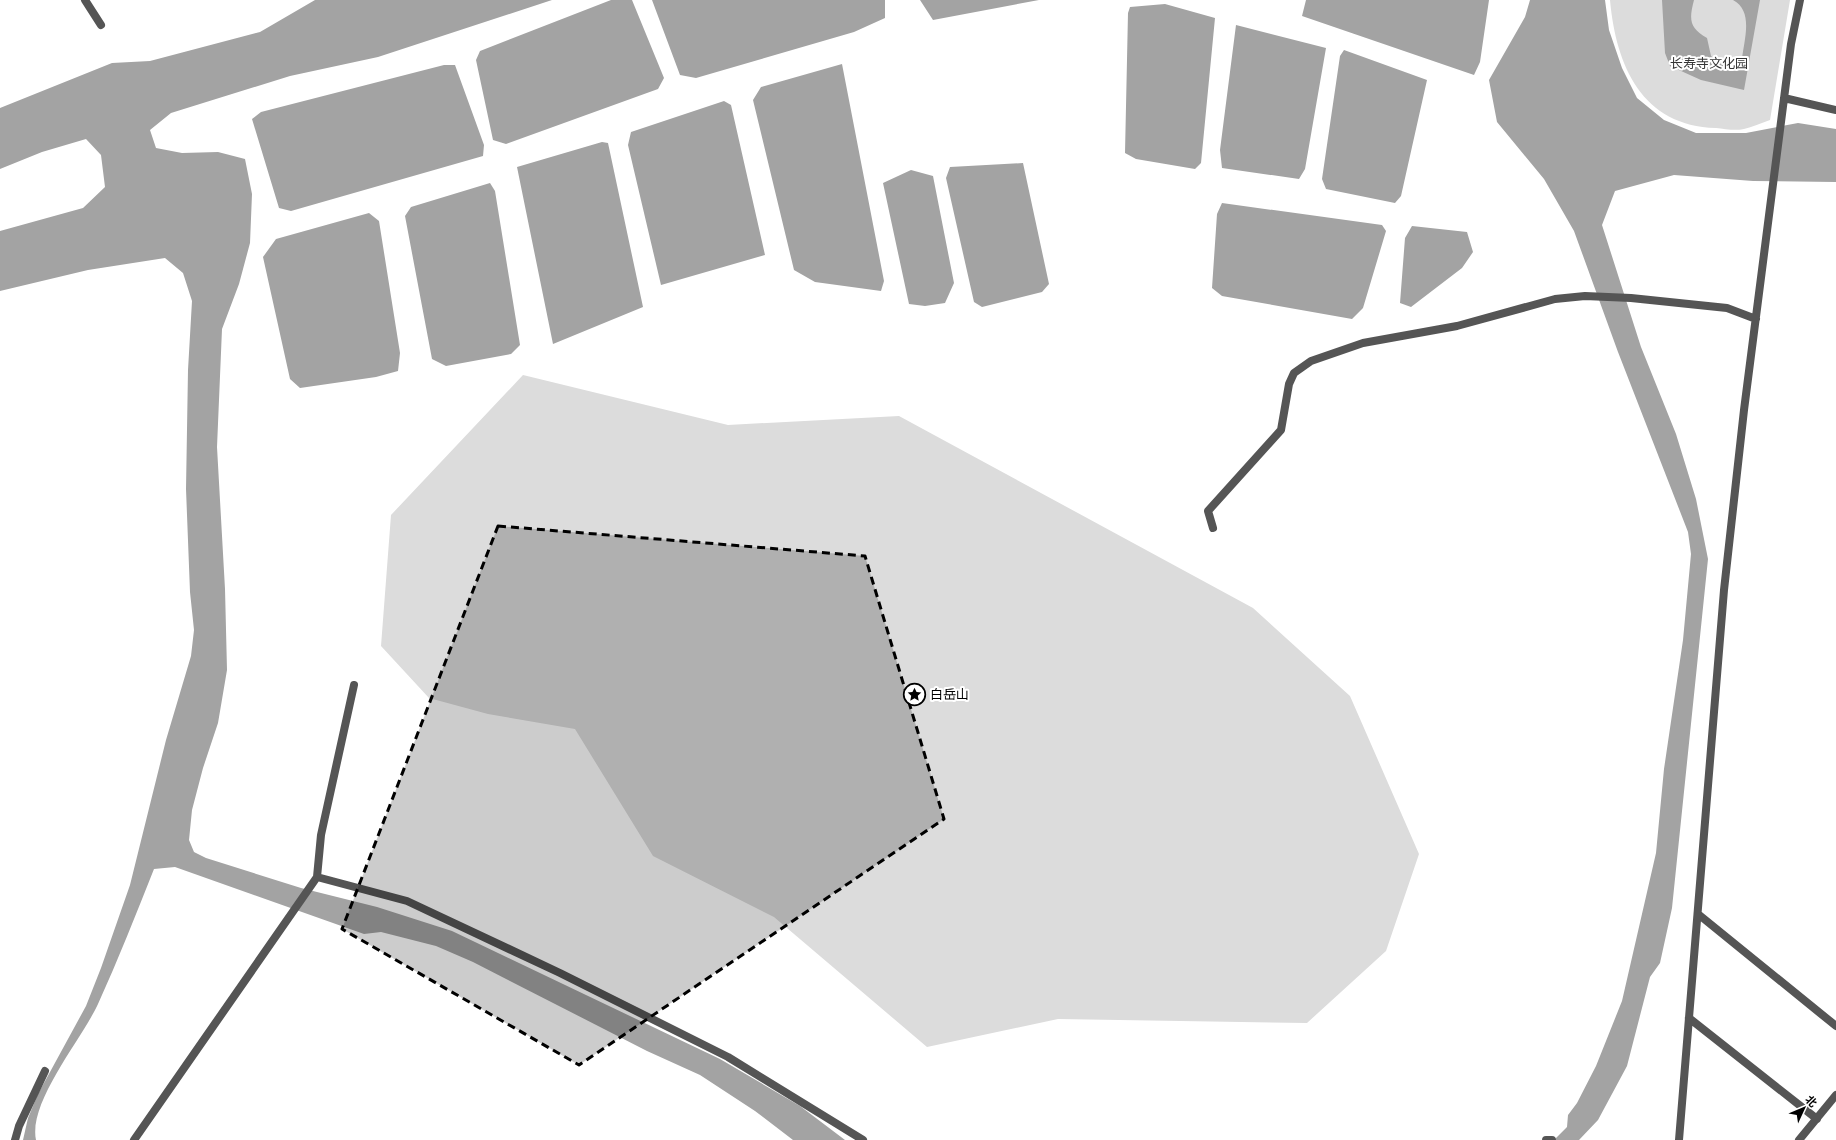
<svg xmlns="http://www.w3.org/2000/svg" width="1836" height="1140" font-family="'Source Sans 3','Noto Sans SC',sans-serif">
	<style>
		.green { fill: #dcdcdc }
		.water { fill: #a3a3a3 }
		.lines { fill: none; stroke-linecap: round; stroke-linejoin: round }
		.minor { stroke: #555; stroke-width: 8 }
		.marked { fill: #000; fill-opacity: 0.2; stroke: #000; stroke-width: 3; stroke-dasharray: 8 5; stroke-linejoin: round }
		.labels { text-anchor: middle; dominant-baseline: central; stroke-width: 4; stroke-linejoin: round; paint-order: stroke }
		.park-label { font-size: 13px; fill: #333; stroke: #fff }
		.poi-label { font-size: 13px; fill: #000; stroke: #fff; text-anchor: start }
	</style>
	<rect width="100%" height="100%" fill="#fff"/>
	<!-- green -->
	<path class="green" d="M 1610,0 L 1790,0 L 1770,120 C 1761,123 1752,127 1744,129 C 1735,131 1725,129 1716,128 C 1642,126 1616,66 1610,0 Z
		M 523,375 L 728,425 L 899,416 L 1253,608 L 1350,696 L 1419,854 L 1386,951 L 1307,1023 L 1058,1019 L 927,1047 L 774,917 L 653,856 L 575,729 L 488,714 L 429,698 L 381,646 L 391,515 Z"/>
	<!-- water -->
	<path class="water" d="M 315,0 L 552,0 L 378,57 L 290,76 L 171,113 L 150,130 L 156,148 L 182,153 L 218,152 L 245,159 L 252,194 L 250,243 L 239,284 L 222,329 L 217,447 L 225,589 L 227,670 L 218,723 L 203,768 L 192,810 L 189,840 L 194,852 L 206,858 L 301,888 L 377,907 L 452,931 L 720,1059 L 800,1106 L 845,1140 L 793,1140 L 755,1111 L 700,1075 L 647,1051 L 473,962 L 436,946 L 381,932 L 364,934 L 175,867 L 154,869 C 136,914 118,960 98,1004 C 82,1039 28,1102 36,1140 L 23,1140 L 28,1118 L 38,1094 L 86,1006 L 101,968 L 130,885 L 166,740 L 191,656 L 194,630 L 190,592 L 186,489 L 188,370 L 192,301 L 183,273 L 165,258 L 88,270 L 0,291 L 0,231 L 83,208 L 105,187 L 101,155 L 86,139 L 42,152 L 0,169 L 0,108 L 112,63 L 150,61 L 260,32 Z
		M 611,0 L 632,0 L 664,78 L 658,89 L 506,144 L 493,140 L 476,60 L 480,51 Z
		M 652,0 L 885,0 L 885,18 L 854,32 L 696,78 L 680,75 Z
		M 920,0 L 1039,0 L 933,20 Z
		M 1306,0 L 1489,0 L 1480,62 L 1474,75 L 1302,16 Z
		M 1530,0 L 1605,0 L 1609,30 L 1622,68 L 1637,98 L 1664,120 L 1696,133 L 1746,133 L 1798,123 L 1836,129 L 1836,182 L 1753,181 L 1674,175 L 1615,191 L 1602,225 L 1641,347 L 1676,434 L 1696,499 L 1708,559 L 1672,908 L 1660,963 L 1650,977 L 1627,1066 L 1598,1120 L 1579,1140 L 1554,1140 L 1567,1127 L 1568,1115 L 1577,1103 L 1596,1066 L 1622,1001 L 1656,853 L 1664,769 L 1683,640 L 1691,554 L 1688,532 L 1618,352 L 1574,231 L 1544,179 L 1497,122 L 1489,80 L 1525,17 Z
		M 1662,0 L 1694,0 C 1689,19 1689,28 1707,38 L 1711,56 L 1722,65 L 1733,64 L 1742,59 C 1744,40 1754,11 1733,0 L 1760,0 L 1744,90 L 1701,80 L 1670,66 L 1665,53 Z
		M 1165,4 L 1215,18 L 1201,163 L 1195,169 L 1136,159 L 1125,153 L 1128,13 L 1130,7 Z
		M 1236,25 L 1326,48 L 1305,169 L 1299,179 L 1222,168 L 1220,150 Z
		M 1344,50 L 1427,80 L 1401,196 L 1395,203 L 1326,189 L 1322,179 L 1340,56 Z
		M 842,64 L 884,281 L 881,291 L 815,282 L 794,270 L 753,100 L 761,87 Z
		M 444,65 L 455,65 L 484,145 L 483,156 L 291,211 L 279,208 L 252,119 L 261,112 Z
		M 724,101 L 731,105 L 765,255 L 661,285 L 628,145 L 631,132 Z
		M 602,142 L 608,143 L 643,307 L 553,344 L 517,167 Z
		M 1023,163 L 1049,284 L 1042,292 L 982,307 L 974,302 L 946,178 L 950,167 Z
		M 911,170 L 933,176 L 954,283 L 945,303 L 925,306 L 909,304 L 883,183 Z
		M 490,183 L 495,191 L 520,345 L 511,354 L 446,366 L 432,359 L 405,216 L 411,207 Z
		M 1222,203 L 1382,225 L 1386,231 L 1363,308 L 1352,319 L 1222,296 L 1212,288 L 1217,214 Z
		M 369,213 L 379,221 L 400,353 L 398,371 L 376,377 L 300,388 L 290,379 L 263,257 L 276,239 Z
		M 1412,226 L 1467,232 L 1473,252 L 1462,268 L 1411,307 L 1400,303 L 1405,238 Z"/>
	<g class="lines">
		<!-- minor -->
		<path class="minor" d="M 85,0 L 101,25
			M 1784,98 L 1836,110
			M 1213,528 L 1208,511 L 1281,430 L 1289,384 L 1294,373 L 1311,361 L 1363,343 L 1457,326 L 1555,299 L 1585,296 L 1631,298 L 1727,308 L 1756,319
			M 317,877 L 407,901 L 560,973 L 728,1057 L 863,1140
			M 1698,914 L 1836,1026
			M 1689,1018 L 1817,1119
			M 15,1140 L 19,1126 L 45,1071
			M 134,1140 L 317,877 L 321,835 L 354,685
			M 1546,1140 L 1552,1140
			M 1679,1140 L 1724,590 L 1744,410 L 1791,44 L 1800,0
			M 1799,1140 L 1836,1095"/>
	</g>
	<!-- marked area -->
	<path class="marked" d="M 498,526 L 865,556 L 944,819 L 579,1065 L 342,929 Z"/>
	<!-- icons -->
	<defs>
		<symbol id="sight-ring" viewBox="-11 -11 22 22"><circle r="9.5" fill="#fff" stroke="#000" stroke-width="1.5"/><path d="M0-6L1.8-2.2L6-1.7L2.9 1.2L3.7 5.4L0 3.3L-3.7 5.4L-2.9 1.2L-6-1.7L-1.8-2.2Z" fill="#000"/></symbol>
	</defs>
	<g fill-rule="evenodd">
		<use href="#sight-ring" x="902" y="682" width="25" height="25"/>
	</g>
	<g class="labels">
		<!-- park labels -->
		<g class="park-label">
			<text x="1709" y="64">长寿寺文化园</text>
		</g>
		<!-- poi labels -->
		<g class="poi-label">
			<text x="930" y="695">白岳山</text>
		</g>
	</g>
	<!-- north arrow -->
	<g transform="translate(1804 1108) rotate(46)" stroke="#ffffff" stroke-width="3" paint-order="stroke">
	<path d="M0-3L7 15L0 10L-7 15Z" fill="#000000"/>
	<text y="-6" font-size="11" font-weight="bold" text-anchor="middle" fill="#000000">北</text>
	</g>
</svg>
